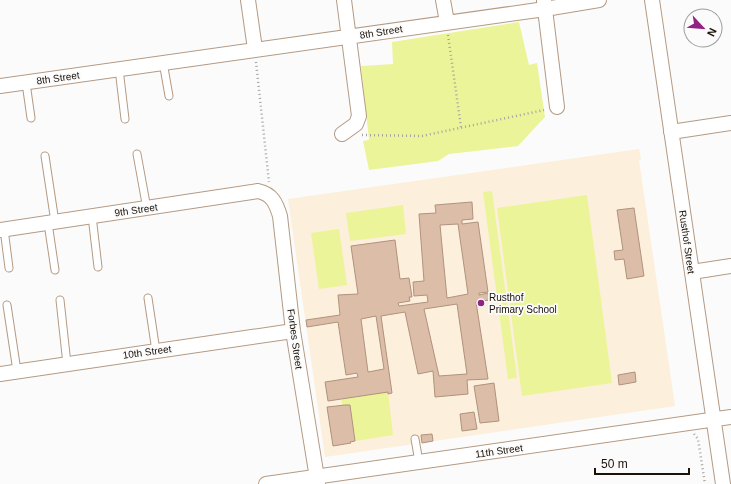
<svg xmlns="http://www.w3.org/2000/svg" width="731" height="484" font-family="Helvetica,sans-serif">
	<style>
		.education { fill: #fcefdb }
		.green { fill: #ebf499 }
		.building { fill: #dcbda8; stroke: #b0927e; fill-rule: evenodd }
		.lines { fill: none; stroke-linecap: round; stroke-linejoin: round }
		.service-casing { stroke: #b49a83; stroke-width: 9 }
		.minor-casing { stroke: #b49a83; stroke-width: 16 }
		.path { stroke: #a6a29f; stroke-width: 2.5; stroke-dasharray: 1 3; stroke-linecap: butt }
		.service { stroke: #fff; stroke-width: 7 }
		.minor { stroke: #fff; stroke-width: 14 }
		.poi-dot { fill: #932383; stroke: #fbfbfb; stroke-width: 1.5 }
		.labels { text-anchor: middle; dominant-baseline: central; stroke-width: 3.5; stroke-linejoin: round; paint-order: stroke }
		.street-label { font-size: 10px; fill: #1b1209; stroke: #fbfbfb }
		.poi-label { font-size: 10px; fill: #1b1209; stroke: #fbfbfb; text-anchor: start }
	</style>
	<rect width="100%" height="100%" fill="#fbfbfb"/>
	<!-- education -->
	<path class="education" d="M 639,149 L 641,159 L 639,160 L 675,406 L 325,457 L 288,199 Z"/>
	<!-- green -->
	<path class="green" d="M 519,22 L 529,65 L 537,63 L 545,117 L 518,146 L 449,154 L 438,161 L 369,170 L 363,141 L 369,140 L 361,66 L 393,64 L 392,42 Z
		M 492,191 L 517,378 L 508,379 L 483,192 Z
		M 587,195 L 612,383 L 522,396 L 497,208 Z
		M 403,205 L 406,234 L 350,241 L 346,213 Z
		M 339,229 L 347,285 L 319,289 L 311,233 Z
		M 388,392 L 393,435 L 355,441 L 350,405 L 342,405 L 342,399 Z"/>
	<!-- building -->
	<path class="building" d="M 472,202 L 473,219 L 462,220 L 462,224 L 478,222 L 488,292 L 479,293 L 479,295 L 488,293 L 489,300 L 476,302 L 488,379 L 467,380 L 468,394 L 435,397 L 433,371 L 418,374 L 405,312 L 381,316 L 392,393 L 388,394 L 388,392 L 328,401 L 325,382 L 358,377 L 357,373 L 346,375 L 338,322 L 307,327 L 306,320 L 340,315 L 338,295 L 358,294 L 351,246 L 395,240 L 400,279 L 409,278 L 412,297 L 409,297 L 410,301 L 398,303 L 399,306 L 428,302 L 427,295 L 414,296 L 413,282 L 424,281 L 419,214 L 436,213 L 435,205 ZM 458,224 L 468,294 L 447,298 L 440,225 ZM 457,304 L 467,374 L 439,376 L 424,309 ZM 376,316 L 384,369 L 368,372 L 361,319 Z
		M 634,208 L 644,276 L 627,279 L 624,259 L 615,260 L 614,251 L 623,250 L 617,210 Z
		M 635,372 L 636,382 L 619,385 L 618,375 Z
		M 494,383 L 499,421 L 480,423 L 474,386 Z
		M 345,405 L 350,405 L 355,441 L 350,442 L 351,443 L 333,446 L 327,407 Z
		M 474,412 L 477,429 L 462,431 L 460,414 Z
		M 432,434 L 433,441 L 422,443 L 421,435 Z"/>
	<g class="lines">
		<defs>
			<path id="service" d="M 163,62 L 169,96
				M 119,69 L 125,119
				M 26,83 L 31,118
				M 137,154 L 147,209
				M 45,156 L 55,222
				M 92,216 L 98,267
				M 48,223 L 55,270
				M 4,229 L 9,268
				M 148,298 L 156,351
				M 60,300 L 67,364
				M 7,305 L 17,371
				M 415,439 L 419,462"/>
			<path id="minor" d="M 248,0 L 255,49
				M 443,0 L 447,22
				M 652,0 L 723,484
				M 544,1 L 557,107
				M 0,86 L 545,9 L 599,0
				M 671,132 L 731,123
				M 342,134 L 356,124 L 359,116 L 344,0
				M 0,230 L 258,191 C 272,194 276,203 280,216 L 293,331 L 318,484
				M 692,272 L 731,266
				M 0,374 L 293,331
				M 266,484 L 731,417"/>
		</defs>
		<!-- service casing -->
		<use href="#service" class="service-casing"/>
		<!-- minor casing -->
		<use href="#minor" class="minor-casing"/>
		<!-- path -->
		<path class="path" d="M 448,35 L 461,127
			M 256,62 L 269,182
			M 362,135 L 422,136 L 544,110
			M 694,434 L 698,439 L 705,484"/>
		<!-- service -->
		<use href="#service" class="service"/>
		<!-- minor -->
		<use href="#minor" class="minor"/>
	</g>
	<!-- markers -->
	<circle class="poi-dot" cx="481" cy="303" r="4"/>
	<g class="labels">
		<!-- street labels -->
		<g class="street-label">
			<text transform="translate(381 32) rotate(-9)">8th Street</text>
			<text transform="translate(58 78) rotate(-8)">8th Street</text>
			<text transform="translate(136 210) rotate(-8)">9th Street</text>
			<text transform="translate(687 242) rotate(82)">Rusthof Street</text>
			<text transform="translate(295 339) rotate(82)">Forbes Street</text>
			<text transform="translate(147 352) rotate(-8)">10th Street</text>
			<text transform="translate(499 451) rotate(-8)">11th Street</text>
		</g>
		<!-- poi labels -->
		<g class="poi-label">
			<text x="489" y="297">Rusthof<tspan x="489" dy="12">Primary School</tspan></text>
		</g>
	</g>
	<!-- north arrow -->
	<g transform="translate(703 28) rotate(116)"><circle r="19" fill="#fbfbfb" stroke="#a19e9a"/>
	<path d="M0-3L7 15L0 10L-7 15Z" fill="#932383"/>
	<text y="-6" font-size="11" font-weight="bold" text-anchor="middle" fill="#1b1209">N</text>
	</g>
	<!-- scale -->
	<path d="M595 468v6h94v-6" fill="none" stroke="#1b1209" stroke-width="2"/>
	<text x="601" y="468" font-size="12" fill="#1b1209" stroke="#fbfbfb" stroke-width="3" paint-order="stroke">50 m</text>
</svg>
